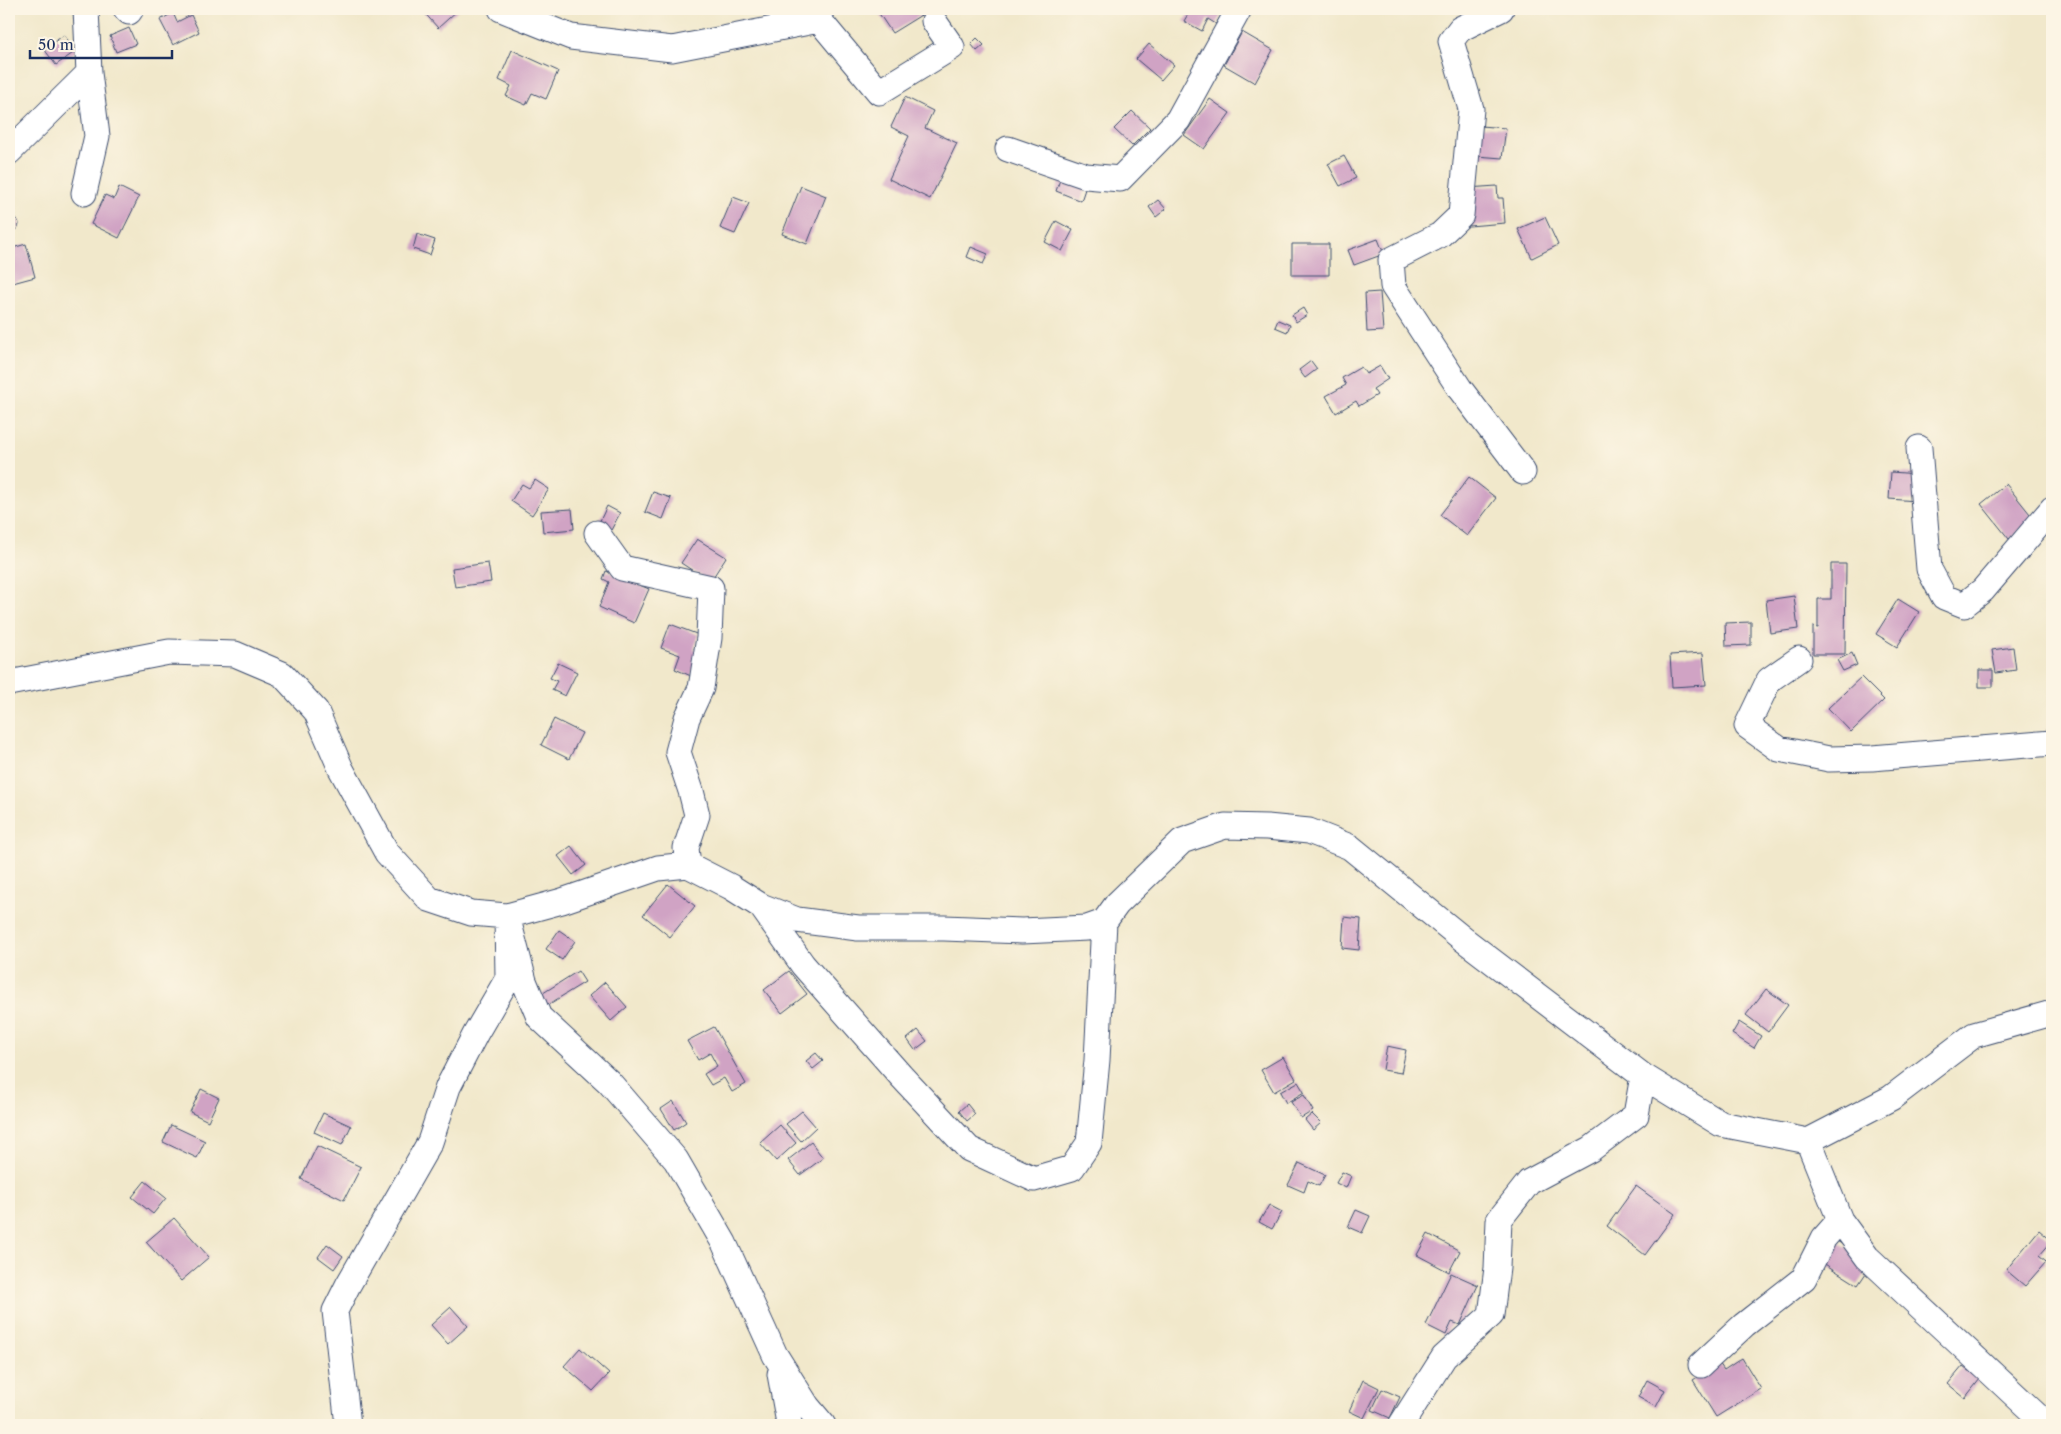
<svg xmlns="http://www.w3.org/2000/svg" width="2061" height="1434" font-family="'Libre Caslon Text',serif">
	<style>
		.building { fill: #d0a3c4 }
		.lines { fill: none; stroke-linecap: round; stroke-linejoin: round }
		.minor-casing { stroke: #3b4b6e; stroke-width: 27 }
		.minor { stroke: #fff; stroke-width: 25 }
	</style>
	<rect width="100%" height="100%" fill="#fcf5e5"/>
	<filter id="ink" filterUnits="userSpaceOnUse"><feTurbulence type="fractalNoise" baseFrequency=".02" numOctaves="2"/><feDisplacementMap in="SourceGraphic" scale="10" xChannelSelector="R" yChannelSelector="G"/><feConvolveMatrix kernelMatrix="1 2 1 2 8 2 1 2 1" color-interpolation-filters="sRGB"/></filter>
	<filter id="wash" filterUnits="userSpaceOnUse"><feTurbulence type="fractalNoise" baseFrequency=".0096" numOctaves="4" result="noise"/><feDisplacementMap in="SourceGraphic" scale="20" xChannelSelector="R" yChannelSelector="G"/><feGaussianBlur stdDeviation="1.12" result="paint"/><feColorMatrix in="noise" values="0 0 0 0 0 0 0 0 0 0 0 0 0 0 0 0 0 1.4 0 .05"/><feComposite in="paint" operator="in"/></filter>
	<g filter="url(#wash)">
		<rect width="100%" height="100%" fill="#f1e8cb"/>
		<g id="blocks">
			<!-- building -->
			<path class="building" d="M 421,9 L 459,9 L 438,28 Z
				M 876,9 L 931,9 L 892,33 Z
				M 1191,9 L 1225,9 L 1216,24 L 1208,19 L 1202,31 L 1184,21 Z
				M 173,13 L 177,22 L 191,15 L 199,32 L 173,45 L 160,20 Z
				M 129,28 L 136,44 L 116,52 L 110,36 Z
				M 1242,32 L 1273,50 L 1255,83 L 1224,65 Z
				M 64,35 L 76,51 L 56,65 L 44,49 Z
				M 977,38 L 984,45 L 977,51 L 971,44 Z
				M 1149,44 L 1174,65 L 1161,80 L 1136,59 Z
				M 512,50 L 558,71 L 546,99 L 532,93 L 526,105 L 506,96 L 511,86 L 499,80 Z
				M 905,97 L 933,111 L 925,128 L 957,143 L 930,199 L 889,179 L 909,136 L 891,127 Z
				M 1210,99 L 1230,113 L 1204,149 L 1184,135 Z
				M 1132,111 L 1150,128 L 1132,146 L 1114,129 Z
				M 1480,126 L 1506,128 L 1502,158 L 1477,156 Z
				M 1344,156 L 1356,178 L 1340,186 L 1328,164 Z
				M 1062,174 L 1087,183 L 1081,201 L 1056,191 Z
				M 801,186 L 826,196 L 807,244 L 782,234 Z
				M 1497,186 L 1498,198 L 1503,198 L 1505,223 L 1469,226 L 1467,188 Z
				M 119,187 L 139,197 L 119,238 L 91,224 L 105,195 L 114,199 Z
				M 733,197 L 749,203 L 735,234 L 720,228 Z
				M 1158,200 L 1166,209 L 1156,217 L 1149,207 Z
				M 1545,217 L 1558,245 L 1532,258 L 1518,229 Z
				M7 224a6 6 0 1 1 12 0a6 6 0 1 1-12 0Z
				M 1056,221 L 1073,230 L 1062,251 L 1045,242 Z
				M 417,234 L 435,240 L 430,255 L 413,249 Z
				M 1378,239 L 1384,254 L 1354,265 L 1348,250 Z
				M 26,244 L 35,277 L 9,284 L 9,249 Z
				M 1292,244 L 1329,244 L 1329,275 L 1292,275 Z
				M 971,247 L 988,254 L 983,264 L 967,257 Z
				M 1380,292 L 1383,331 L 1367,332 L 1365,293 Z
				M 1303,308 L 1307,315 L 1296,322 L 1292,315 Z
				M 1278,320 L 1290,325 L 1287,332 L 1275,327 Z
				M 1311,361 L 1317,369 L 1305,378 L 1299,370 Z
				M 1380,366 L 1388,379 L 1373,389 L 1377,395 L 1359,406 L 1356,401 L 1336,413 L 1326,396 L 1346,385 L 1342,378 L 1361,367 L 1366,374 Z
				M 1891,472 L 1918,474 L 1917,501 L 1889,499 Z
				M 1469,477 L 1496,498 L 1467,536 L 1440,515 Z
				M 535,480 L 549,489 L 532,515 L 511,501 L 522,484 L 529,488 Z
				M 2006,484 L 2034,519 L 2009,539 L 1981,504 Z
				M 653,492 L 671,498 L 663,519 L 645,512 Z
				M 607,506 L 620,513 L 609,534 L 597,527 Z
				M 572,509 L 574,529 L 543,532 L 541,511 Z
				M 697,539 L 726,557 L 710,582 L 681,563 Z
				M 488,563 L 491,582 L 455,587 L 452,568 Z
				M 1831,564 L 1846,564 L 1845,654 L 1813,654 L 1813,627 L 1818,628 L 1818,599 L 1831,599 Z
				M 606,571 L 649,589 L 634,623 L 599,607 L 609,582 L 603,579 Z
				M 1794,596 L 1798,629 L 1770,633 L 1766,600 Z
				M 1898,599 L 1919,612 L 1897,647 L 1876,634 Z
				M 1751,622 L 1751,645 L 1726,646 L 1725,623 Z
				M 670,624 L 699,635 L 694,649 L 700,651 L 691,676 L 675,669 L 680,655 L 661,648 Z
				M 2013,647 L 2016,670 L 1996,673 L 1992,650 Z
				M 1703,653 L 1706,685 L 1672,687 L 1670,655 Z
				M 1852,653 L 1857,665 L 1843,671 L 1837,660 Z
				M 558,663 L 577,672 L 565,696 L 552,690 L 557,681 L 550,678 Z
				M 1979,670 L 1993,670 L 1993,687 L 1979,687 Z
				M 1861,677 L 1884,700 L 1851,732 L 1828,708 Z
				M 554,719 L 582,733 L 569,759 L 541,745 Z
				M 571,846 L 586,865 L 573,875 L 558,856 Z
				M 668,884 L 695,906 L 670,937 L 643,915 Z
				M 1344,917 L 1361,919 L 1359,950 L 1342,948 Z
				M 559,930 L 575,941 L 562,960 L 546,949 Z
				M 578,971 L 585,982 L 546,1006 L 540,995 Z
				M 789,971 L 807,994 L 782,1013 L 764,990 Z
				M 605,982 L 627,1007 L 611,1021 L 589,996 Z
				M 1766,989 L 1788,1005 L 1768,1032 L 1746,1015 Z
				M 1739,1022 L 1761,1036 L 1754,1048 L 1732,1034 Z
				M 714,1027 L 746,1084 L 732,1092 L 724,1078 L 711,1085 L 704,1074 L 717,1066 L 710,1053 L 698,1060 L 687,1041 Z
				M 918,1030 L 927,1041 L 915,1050 L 907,1039 Z
				M 1387,1046 L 1406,1050 L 1401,1073 L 1383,1070 Z
				M 816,1053 L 823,1061 L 813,1069 L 806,1061 Z
				M 1283,1057 L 1296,1079 L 1274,1092 L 1261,1070 Z
				M 1298,1082 L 1304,1092 L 1286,1103 L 1280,1092 Z
				M 201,1089 L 219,1098 L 208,1121 L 190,1112 Z
				M 1304,1095 L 1313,1111 L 1301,1118 L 1291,1102 Z
				M 673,1101 L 686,1122 L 674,1130 L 661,1109 Z
				M 967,1104 L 975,1114 L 967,1121 L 959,1111 Z
				M 802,1111 L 816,1127 L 801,1141 L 786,1124 Z
				M 323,1113 L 351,1126 L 342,1145 L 314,1132 Z
				M 1312,1114 L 1321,1123 L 1313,1130 L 1305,1120 Z
				M 171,1125 L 205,1141 L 197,1158 L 163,1142 Z
				M 780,1125 L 796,1143 L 776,1161 L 760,1143 Z
				M 811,1142 L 823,1158 L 800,1175 L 788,1160 Z
				M 317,1146 L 361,1167 L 344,1200 L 301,1179 Z
				M 1299,1163 L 1325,1175 L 1319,1186 L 1308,1181 L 1304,1192 L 1288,1185 Z
				M 1342,1172 L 1351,1176 L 1346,1188 L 1336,1183 Z
				M 145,1181 L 166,1198 L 153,1214 L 132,1197 Z
				M 1636,1186 L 1675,1214 L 1645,1255 L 1607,1226 Z
				M 1269,1205 L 1282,1212 L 1272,1229 L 1259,1222 Z
				M 1356,1210 L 1370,1216 L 1362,1233 L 1348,1227 Z
				M 174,1218 L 209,1257 L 181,1281 L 146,1242 Z
				M 2039,1230 L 2052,1241 L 2039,1256 L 2046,1262 L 2025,1286 L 2006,1270 Z
				M 1428,1234 L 1460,1251 L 1449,1272 L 1417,1255 Z
				M 1834,1239 L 1872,1264 L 1858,1285 L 1820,1261 Z
				M 327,1244 L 343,1256 L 334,1269 L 318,1257 Z
				M 1451,1273 L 1478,1285 L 1460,1325 L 1452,1322 L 1446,1335 L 1426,1325 Z
				M 451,1307 L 468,1326 L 448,1344 L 431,1325 Z
				M 580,1348 L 609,1374 L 593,1391 L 564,1366 Z
				M 1742,1358 L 1761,1389 L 1716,1417 L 1693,1380 L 1719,1363 L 1724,1370 Z
				M 1963,1366 L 1980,1379 L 1965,1398 L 1948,1384 Z
				M 1363,1380 L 1379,1388 L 1364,1418 L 1349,1411 Z
				M 1647,1380 L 1665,1390 L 1656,1407 L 1638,1397 Z
				M 1382,1389 L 1400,1397 L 1390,1418 L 1372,1410 Z
				M 202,1419 L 216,1425 L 199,1425 Z"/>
		</g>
	</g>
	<g filter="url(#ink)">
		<use href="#blocks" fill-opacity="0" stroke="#3b4b6e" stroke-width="1"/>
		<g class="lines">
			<defs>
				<path id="minor" d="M 126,9 L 129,12 L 131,9
					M 501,9 L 571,37 L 672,49 L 819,20 L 879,92 L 952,47 L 934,21
					M 1501,9 L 1460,29 L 1451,41 L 1471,109 L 1461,215 L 1440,235 L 1391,260 L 1393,286 L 1460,389 L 1523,472
					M 1008,149 L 1086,176 L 1120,179 L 1178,120 L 1239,9
					M 9,152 L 89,73
					M 84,193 L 97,136 L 89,73 L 86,9
					M 1919,448 L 1929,569 L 1944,597 L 1964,605 L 1983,590 L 2052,509
					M 597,533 L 622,568 L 711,588 L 709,638 L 701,688 L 687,718 L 678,752 L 691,791 L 697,815 L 686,848 L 688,865
					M 1799,659 L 1769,680 L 1747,726 L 1779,749 L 1829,759 L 1872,758 L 2052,743
					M 9,683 L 169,652 L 235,654 L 282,674 L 316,711 L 341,769 L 387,853 L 429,899 L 471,913 L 507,916 L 562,901 L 658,868 L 688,865 L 731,887 L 761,906 L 797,920 L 858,928 L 944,928 L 1022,931 L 1087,928 L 1104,922 L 1117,904 L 1182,841 L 1225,826 L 1267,827 L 1309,831 L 1350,847 L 1463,939 L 1643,1076 L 1721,1124 L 1808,1141 L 1891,1098 L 1974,1035 L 2052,1013
					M 761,906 L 803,965 L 901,1076 L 969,1149 L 1034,1179 L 1072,1168 L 1089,1143 L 1097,1060 L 1104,922
					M 1808,1141 L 1840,1220 L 1867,1257 L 2047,1425
					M 1701,1365 L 1744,1325 L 1804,1278 L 1824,1238 L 1840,1220
					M 780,1374 L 789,1423 L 787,1425
					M 348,1425 L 335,1311 L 348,1285 L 430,1142 L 448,1087 L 476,1033 L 508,978 L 507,916 L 524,981 L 539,1017 L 609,1082 L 676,1160 L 724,1243 L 775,1355 L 807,1406 L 823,1425
					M 1401,1425 L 1444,1357 L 1491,1315 L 1497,1268 L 1499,1220 L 1529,1182 L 1591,1149 L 1636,1115 L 1643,1076"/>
			</defs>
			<!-- minor casing -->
			<use href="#minor" class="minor-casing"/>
			<!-- minor -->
			<use href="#minor" class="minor"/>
		</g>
	</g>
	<!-- margin -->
	<rect width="2061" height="1434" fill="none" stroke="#fcf5e5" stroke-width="30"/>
	<!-- scale -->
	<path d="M30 50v8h142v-8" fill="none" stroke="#1b2f5e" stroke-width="2.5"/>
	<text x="38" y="50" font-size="15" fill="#1b2f5e" stroke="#fcf5e5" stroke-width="4" paint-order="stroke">50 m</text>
</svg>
